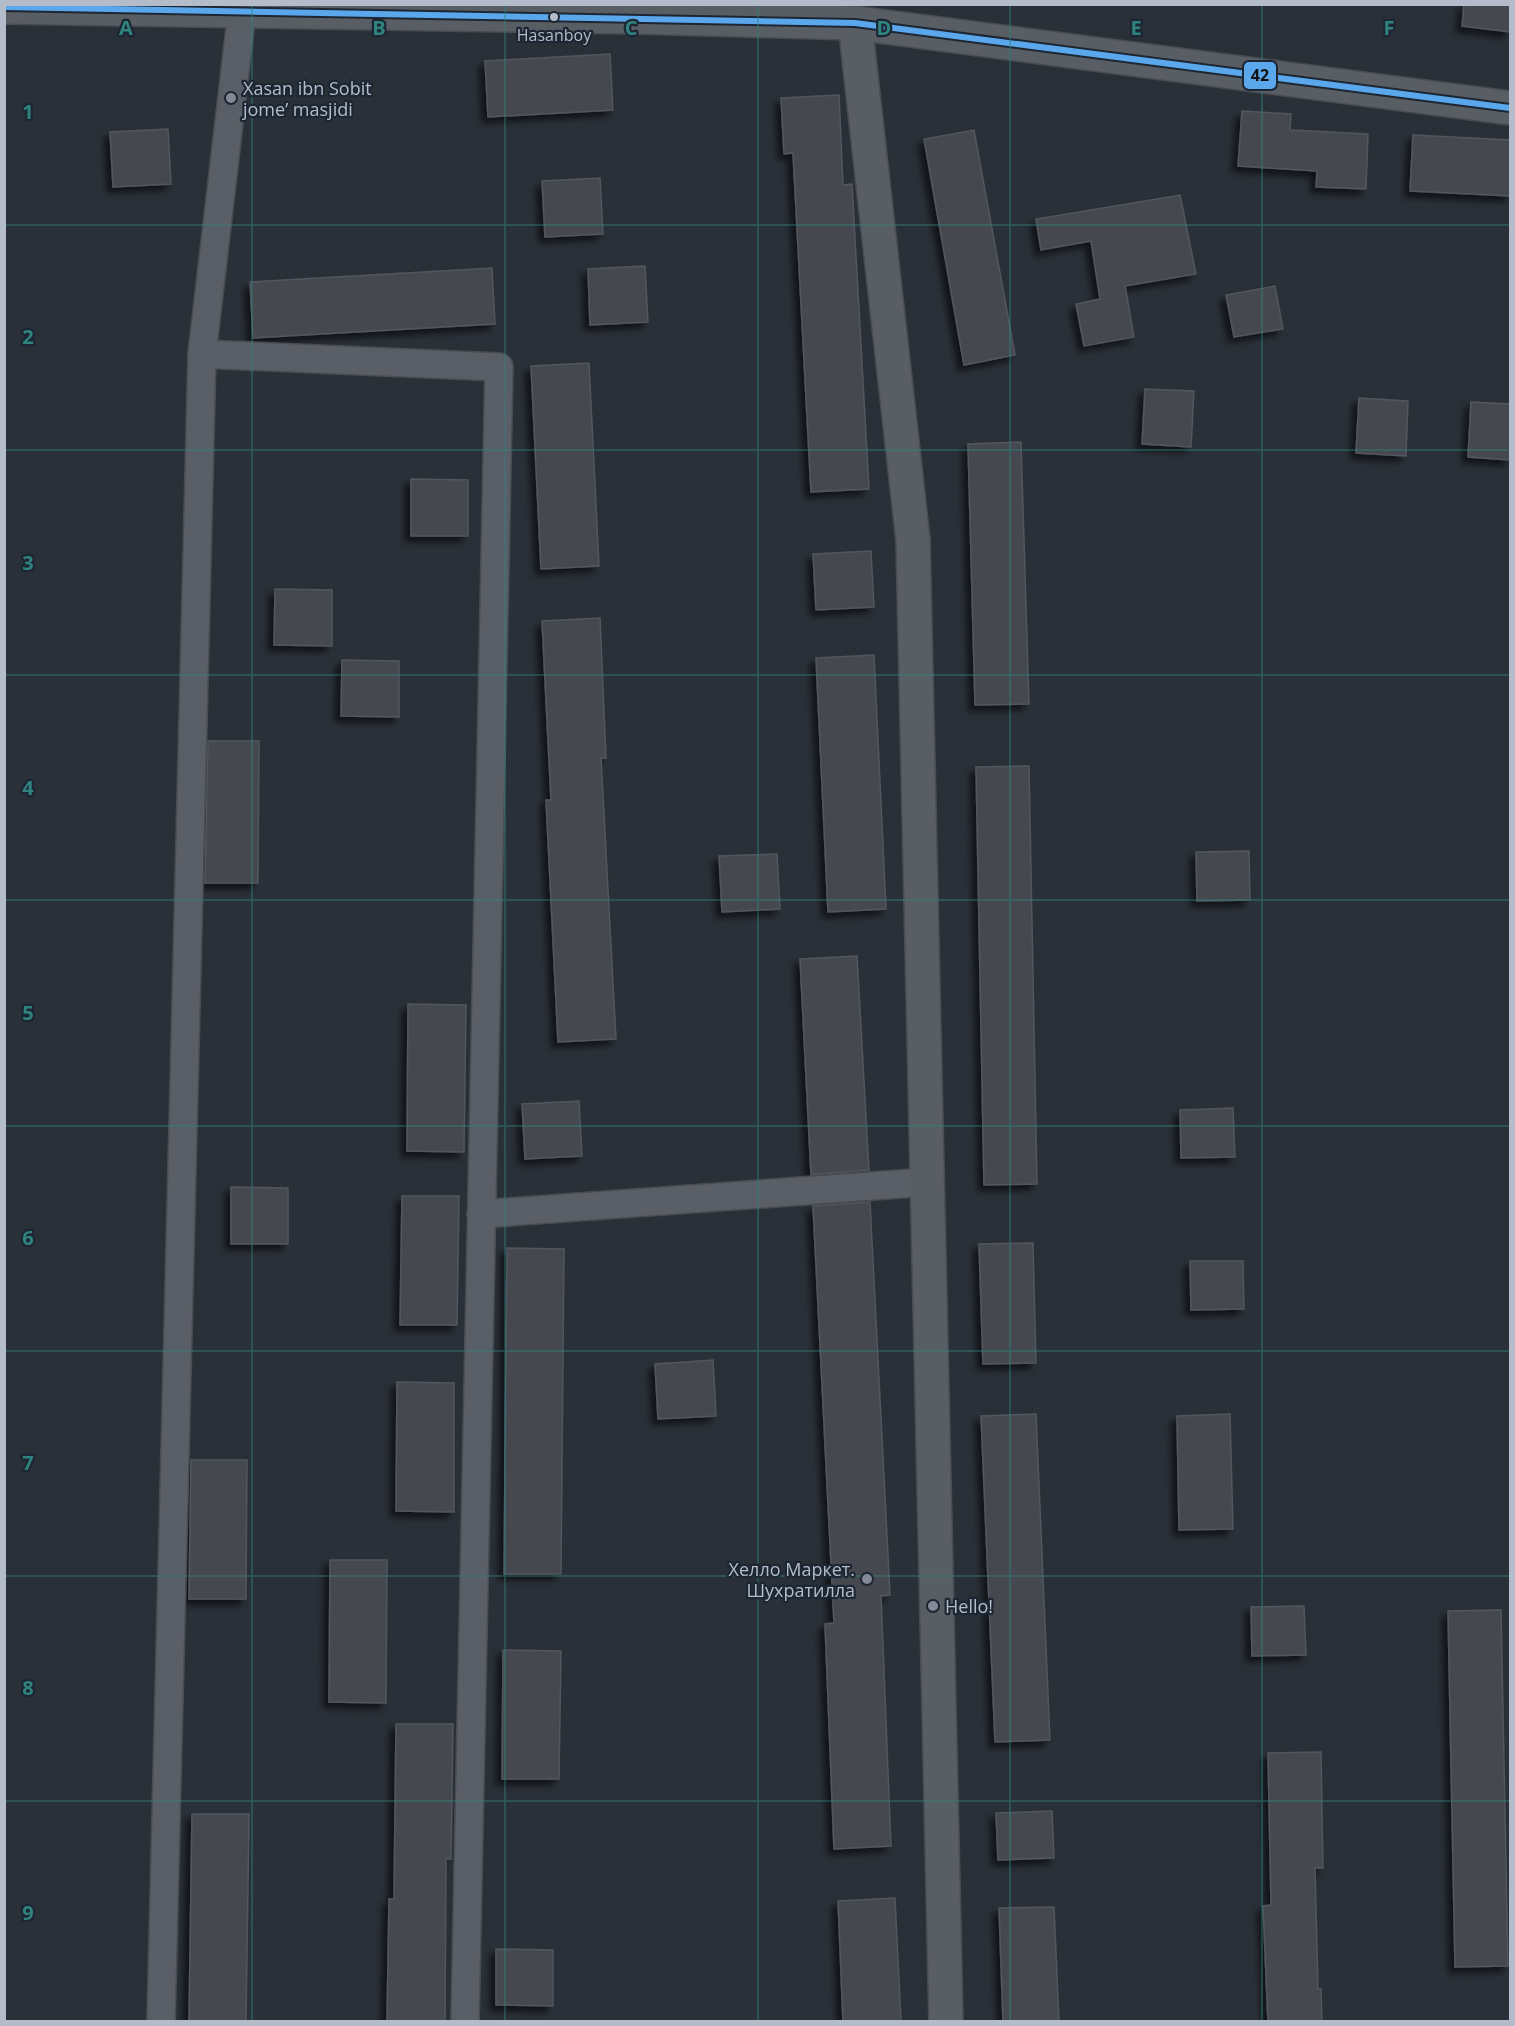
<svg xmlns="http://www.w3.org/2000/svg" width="1515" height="2026" font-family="'Open Sans',sans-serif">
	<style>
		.building { fill: #444950; stroke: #52575f; stroke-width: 1.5; filter: url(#shadow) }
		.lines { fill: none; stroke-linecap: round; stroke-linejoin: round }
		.street-casing { stroke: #484c53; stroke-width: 30 }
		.secondary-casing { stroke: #484c53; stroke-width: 36 }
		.street { stroke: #5a5e66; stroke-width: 27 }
		.secondary { stroke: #595d64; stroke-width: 33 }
		.bus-1-casing { stroke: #1d2633; stroke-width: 10 }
		.bus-1 { stroke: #5aa8eb; stroke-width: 6 }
		.grid { fill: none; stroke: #308480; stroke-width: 1.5; stroke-opacity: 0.55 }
		.bus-dot { fill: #b4bcc9; stroke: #1d2633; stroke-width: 2 }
		.poi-dot { fill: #848b96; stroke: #1d2633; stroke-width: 2 }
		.labels { text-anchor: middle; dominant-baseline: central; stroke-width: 4.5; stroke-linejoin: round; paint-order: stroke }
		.bus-label { font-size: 16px; fill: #b4bcc9; stroke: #1d2633 }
		.poi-label { font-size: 18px; fill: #b4bcc9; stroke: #1d2633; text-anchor: start }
		.grid-label { font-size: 20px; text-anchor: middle; font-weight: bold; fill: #308480; stroke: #1d2633; stroke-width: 4.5; stroke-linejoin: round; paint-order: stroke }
		.line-badge { stroke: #1d2633; stroke-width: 2 }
		.pale-badge-label { font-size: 16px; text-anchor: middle; font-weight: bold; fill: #111 }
	</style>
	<defs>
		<filter id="shadow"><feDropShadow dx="-5.5" dy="5.5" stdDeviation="3" flood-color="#0009"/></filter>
	</defs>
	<rect width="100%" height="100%" fill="#2a3038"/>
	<!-- building -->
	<path class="building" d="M 1464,4 L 1510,4 L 1510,32 L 1462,26 Z
		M 610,54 L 613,110 L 488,117 L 485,61 Z
		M 839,95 L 843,185 L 852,184 L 869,489 L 811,492 L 793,153 L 784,154 L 781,98 Z
		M 1242,111 L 1291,114 L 1290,130 L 1368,134 L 1366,189 L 1316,187 L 1317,171 L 1238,166 Z
		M 168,129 L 171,184 L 113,187 L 110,132 Z
		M 974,130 L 1015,355 L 964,365 L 924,139 Z
		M 1413,135 L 1510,140 L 1510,196 L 1410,191 Z
		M 600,178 L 603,234 L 545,237 L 542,181 Z
		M 1180,195 L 1196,274 L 1125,286 L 1134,337 L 1084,346 L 1076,304 L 1100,299 L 1091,241 L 1041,250 L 1036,219 Z
		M 645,266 L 648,322 L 590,325 L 588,269 Z
		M 492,268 L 495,324 L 253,338 L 250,282 Z
		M 1275,286 L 1283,329 L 1234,337 L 1226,295 Z
		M 589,363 L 599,566 L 541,569 L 531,366 Z
		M 1145,389 L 1194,391 L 1191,447 L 1142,444 Z
		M 1359,398 L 1408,401 L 1406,456 L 1356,453 Z
		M 1471,402 L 1510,404 L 1510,460 L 1468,457 Z
		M 1021,442 L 1029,704 L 975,705 L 968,444 Z
		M 411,479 L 468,480 L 468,536 L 411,536 Z
		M 871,551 L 874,607 L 816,610 L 813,554 Z
		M 275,589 L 332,590 L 332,646 L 274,645 Z
		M 600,618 L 606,758 L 601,758 L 616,1039 L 558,1042 L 546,800 L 551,800 L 542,621 Z
		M 874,655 L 886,909 L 828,912 L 816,658 Z
		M 342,660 L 399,661 L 399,717 L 341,716 Z
		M 208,741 L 259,741 L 258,883 L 205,883 Z
		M 1029,766 L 1037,1184 L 984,1185 L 976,767 Z
		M 1249,851 L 1250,900 L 1197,901 L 1196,852 Z
		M 777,854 L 780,909 L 722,912 L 719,856 Z
		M 857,956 L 869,1170 L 811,1175 L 800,959 Z
		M 408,1004 L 466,1005 L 464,1152 L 407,1151 Z
		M 579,1101 L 582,1156 L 525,1159 L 522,1104 Z
		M 1233,1108 L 1235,1157 L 1181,1158 L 1180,1110 Z
		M 231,1187 L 288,1188 L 288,1244 L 231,1244 Z
		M 402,1196 L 459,1196 L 457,1325 L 400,1325 Z
		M 870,1202 L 890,1595 L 881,1596 L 891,1846 L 834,1849 L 825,1624 L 834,1623 L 813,1206 Z
		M 1033,1243 L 1036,1363 L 983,1364 L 979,1244 Z
		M 507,1248 L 564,1249 L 561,1574 L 504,1574 Z
		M 1190,1261 L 1243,1261 L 1244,1309 L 1191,1310 Z
		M 713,1360 L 716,1416 L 658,1419 L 655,1364 Z
		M 397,1382 L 454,1383 L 454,1512 L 396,1511 Z
		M 1036,1414 L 1050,1740 L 995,1742 L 981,1416 Z
		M 1230,1414 L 1233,1529 L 1179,1530 L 1177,1416 Z
		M 191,1460 L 247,1460 L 246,1599 L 189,1599 Z
		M 330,1560 L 387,1560 L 386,1703 L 329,1702 Z
		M 1304,1606 L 1306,1655 L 1252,1656 L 1251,1607 Z
		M 1501,1610 L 1508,1966 L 1455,1967 L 1448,1611 Z
		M 503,1650 L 561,1651 L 559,1779 L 502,1779 Z
		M 396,1724 L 453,1724 L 451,1859 L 446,1859 L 445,2022 L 387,2022 L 389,1899 L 394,1899 Z
		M 1321,1752 L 1323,1868 L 1315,1868 L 1318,1989 L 1321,1989 L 1322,2022 L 1268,2022 L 1263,1906 L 1271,1905 L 1268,1753 Z
		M 1052,1811 L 1054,1858 L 998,1860 L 996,1813 Z
		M 192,1814 L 249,1814 L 246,2022 L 189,2022 Z
		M 895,1898 L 901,2022 L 843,2022 L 838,1901 Z
		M 1054,1907 L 1059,2022 L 1003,2022 L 999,1908 Z
		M 496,1949 L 553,1950 L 553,2006 L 496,2005 Z"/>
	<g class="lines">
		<defs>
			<path id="street" d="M 202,354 L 499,367 L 465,2022
				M 481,1214 L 928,1182
				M 161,2022 L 202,354 L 242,11"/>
			<path id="secondary" d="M 4,7 L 638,17 L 855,23 L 1510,108
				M 855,23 L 913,540 L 946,2022"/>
		</defs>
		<!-- street casing -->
		<use href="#street" class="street-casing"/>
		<!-- secondary casing -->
		<use href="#secondary" class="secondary-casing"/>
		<!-- street -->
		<use href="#street" class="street"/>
		<!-- secondary -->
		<use href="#secondary" class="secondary"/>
		<defs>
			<path id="bus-1" d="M 4,7 L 855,23 L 1510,108"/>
		</defs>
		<!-- bus-1 casing -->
		<use href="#bus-1" class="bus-1-casing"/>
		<!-- bus-1 -->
		<use href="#bus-1" class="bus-1"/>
	</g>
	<!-- grid -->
	<path class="grid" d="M 252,4 L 252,2022M 505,4 L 505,2022M 758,4 L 758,2022M 1010,4 L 1010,2022M 1262,4 L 1262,2022M 4,225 L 1510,225M 4,450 L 1510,450M 4,675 L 1510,675M 4,900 L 1510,900M 4,1126 L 1510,1126M 4,1351 L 1510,1351M 4,1576 L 1510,1576M 4,1801 L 1510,1801"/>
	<!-- markers -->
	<circle class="bus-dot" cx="554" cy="17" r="5"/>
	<g class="poi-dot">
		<circle cx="231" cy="98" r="6"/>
		<circle cx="867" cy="1579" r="6"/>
		<circle cx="933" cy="1606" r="6"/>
	</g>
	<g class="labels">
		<!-- bus labels -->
		<g class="bus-label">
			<text x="554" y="35">Hasanboy</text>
		</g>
		<!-- poi labels -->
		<g class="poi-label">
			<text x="243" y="88">Xasan ibn Sobit<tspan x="243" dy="21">jome’ masjidi</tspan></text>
			<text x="855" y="1569" text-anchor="end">Хелло Маркет.<tspan x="855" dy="21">Шухратилла</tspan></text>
			<text x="945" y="1606">Hello!</text>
		</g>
	</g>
	<g class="grid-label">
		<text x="126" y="35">A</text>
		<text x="379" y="35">B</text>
		<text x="631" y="35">C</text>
		<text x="884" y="35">D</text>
		<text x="1136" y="35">E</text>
		<text x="1389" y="35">F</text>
		<text x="28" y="119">1</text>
		<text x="28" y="344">2</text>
		<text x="28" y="570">3</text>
		<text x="28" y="795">4</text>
		<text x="28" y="1020">5</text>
		<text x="28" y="1245">6</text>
		<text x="28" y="1470">7</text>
		<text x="28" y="1695">8</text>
		<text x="28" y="1920">9</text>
	</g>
	<rect class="line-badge" x="1243" y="61" width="34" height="29" rx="6" fill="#5aa8eb"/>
	<g class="pale-badge-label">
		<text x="1260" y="81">42</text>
	</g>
	<!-- border -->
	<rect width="1515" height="2026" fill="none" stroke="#b4bcc9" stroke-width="12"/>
</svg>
